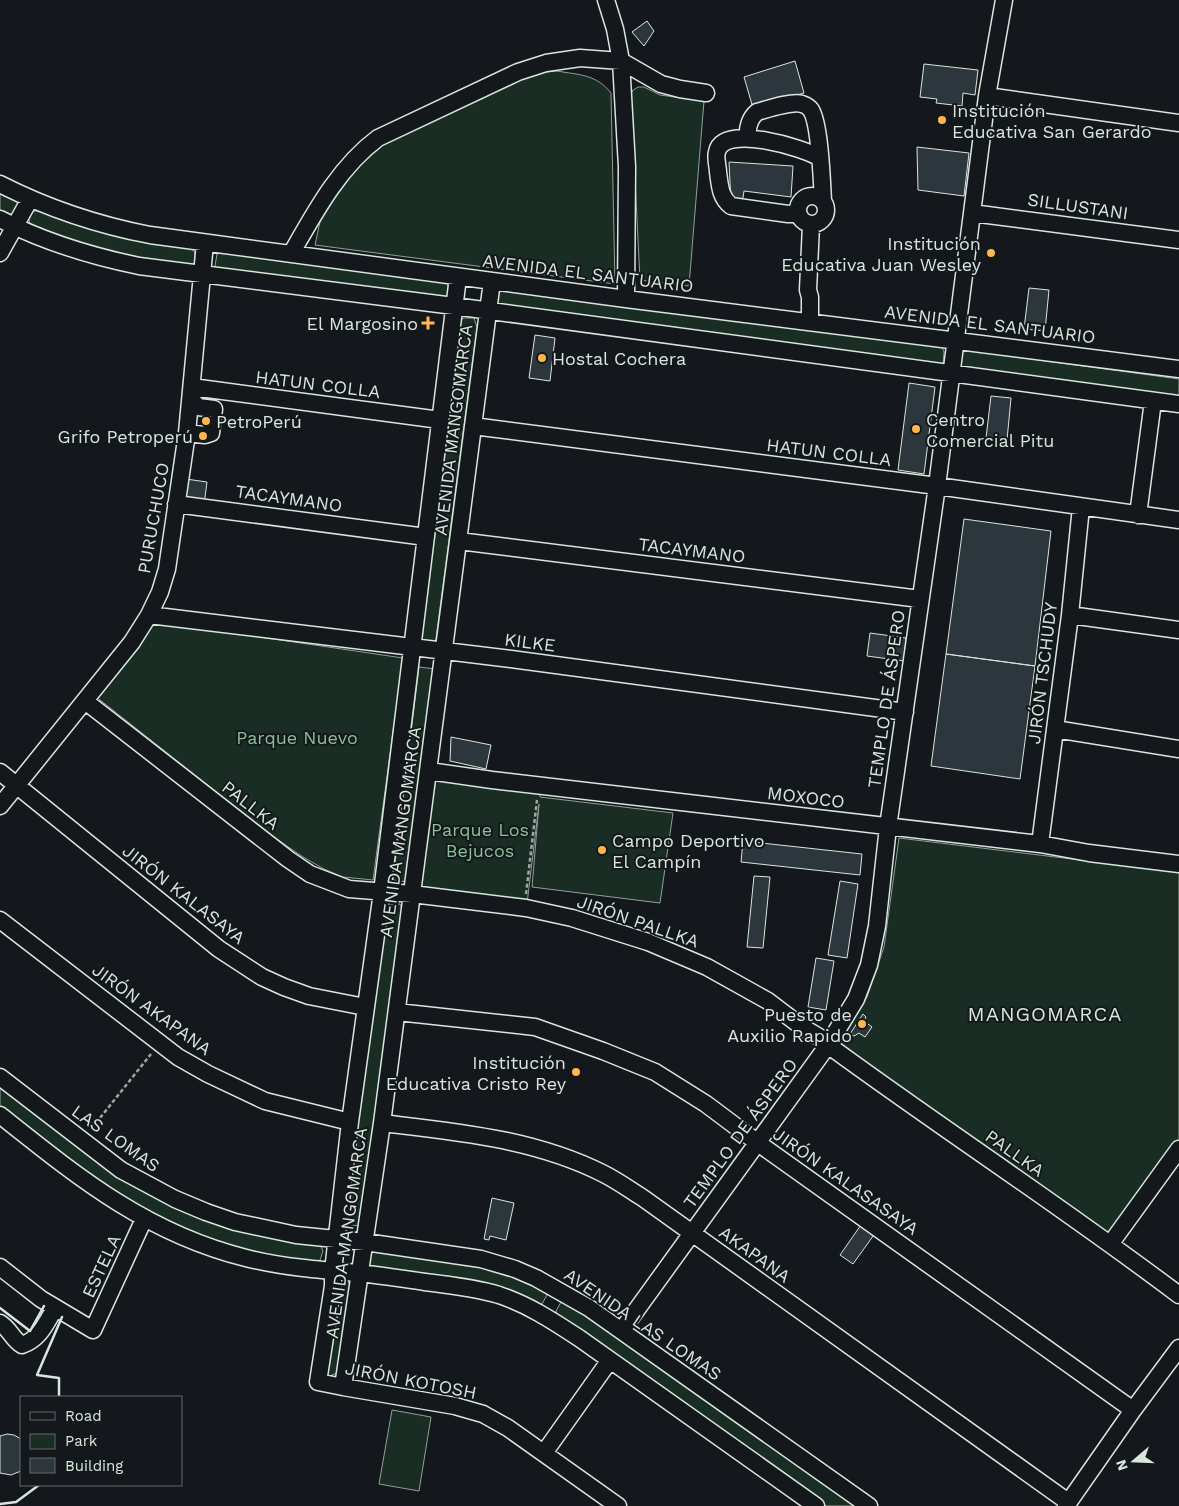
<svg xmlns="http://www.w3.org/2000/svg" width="1179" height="1506" font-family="'Work Sans',sans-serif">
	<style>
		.green { fill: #1a2d24; stroke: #939e99 }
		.building { fill: #2c363c; stroke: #d8e6dc }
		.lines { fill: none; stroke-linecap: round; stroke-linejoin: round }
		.minor-casing { stroke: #d8e6dc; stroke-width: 19 }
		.path { stroke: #9da8a2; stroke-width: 2.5; stroke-dasharray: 4 2.5; stroke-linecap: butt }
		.minor { stroke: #14181c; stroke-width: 16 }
		.wall { stroke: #d8e6dc; stroke-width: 2.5 }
		.poi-dot { fill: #ffb74d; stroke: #14181c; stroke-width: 2 }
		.labels { text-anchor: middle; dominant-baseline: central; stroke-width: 4; stroke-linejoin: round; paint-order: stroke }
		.poi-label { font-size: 18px; fill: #d8e6dc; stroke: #14181c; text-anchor: start }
		.street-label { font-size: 18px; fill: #d8e6dc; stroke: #14181c }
		.park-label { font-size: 18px; fill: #8ac095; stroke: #14181c }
		.quarter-label { font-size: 20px; letter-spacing: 1px; fill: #d8e6dc; stroke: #14181c }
	</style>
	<rect width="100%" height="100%" fill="#14181c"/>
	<!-- green -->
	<path class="green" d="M 557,71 C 579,75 596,74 611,93 L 615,284 L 315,245 L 321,217 L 338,191 L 359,166 L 388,141 L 534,73 Z
		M 638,87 L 644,87 L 660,95 L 704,101 L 689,286 L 640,280 L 631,97 L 632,91 Z
		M 0,191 L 16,199 L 18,205 L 14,215 L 5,215 L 0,213 Z
		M 40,210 L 191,247 L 195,253 L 195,263 L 189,268 L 115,255 L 31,227 L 29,220 L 31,212 Z
		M 226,250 L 446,282 L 450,289 L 448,297 L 217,270 L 215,266 L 217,254 Z
		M 501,289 L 941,345 L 944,352 L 943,364 L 497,307 L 494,292 Z
		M 463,318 L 474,318 L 477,327 L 435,646 L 418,642 L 459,323 Z
		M 965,350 L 1179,379 L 1179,397 L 963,368 L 959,364 L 959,355 Z
		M 151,621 L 403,658 L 373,880 L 343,877 L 324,869 L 303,857 L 271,835 L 95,696 Z
		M 419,667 L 436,669 L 408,882 L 393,880 Z
		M 440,776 L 540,792 L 540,797 L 673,813 L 660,903 L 532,887 L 539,804 L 527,904 L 422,888 L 418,883 L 433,781 Z
		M 899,838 L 1179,872 L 1179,1143 L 1111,1236 L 836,1046 L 867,997 L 884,947 Z
		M 392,904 L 400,904 L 403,910 L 363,1226 L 345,1225 L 386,907 Z
		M 0,1084 L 113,1171 L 320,1244 L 323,1251 L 320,1260 L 314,1263 L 275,1258 L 213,1241 L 181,1229 L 123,1199 L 31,1131 L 0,1106 Z
		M 374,1252 L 467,1262 L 487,1267 L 544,1288 L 547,1295 L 542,1304 L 533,1305 L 368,1267 L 368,1255 Z
		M 337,1278 L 347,1280 L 351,1286 L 337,1373 L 327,1377 L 319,1367 Z
		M 569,1300 L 856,1506 L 821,1506 L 558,1319 L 556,1311 L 561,1302 Z
		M 392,1410 L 431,1417 L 419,1491 L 379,1484 Z"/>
	<!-- building -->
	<path class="building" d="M 647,21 L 654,31 L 644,46 L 632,32 Z
		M 795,61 L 804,93 L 753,108 L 744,77 Z
		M 924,64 L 978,70 L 975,95 L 963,93 L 962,106 L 936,103 L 937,99 L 920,97 Z
		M 917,147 L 969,153 L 964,196 L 918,190 Z
		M 729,162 L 793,166 L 791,197 L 744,191 L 742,204 L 731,202 Z
		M 1029,288 L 1049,290 L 1045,331 L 1024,329 Z
		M 535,335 L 555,338 L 550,381 L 529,378 Z
		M 909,383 L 935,387 L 924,474 L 898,470 Z
		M 991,396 L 1011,398 L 1007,440 L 986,438 Z
		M 186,479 L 207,482 L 204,505 L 184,501 Z
		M 964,519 L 1051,531 L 1035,666 L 946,654 Z
		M 870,633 L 906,638 L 904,661 L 867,656 Z
		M 946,654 L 1035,666 L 1020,779 L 931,766 Z
		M 451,737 L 491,745 L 486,769 L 450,761 Z
		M 743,841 L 862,854 L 860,875 L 741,862 Z
		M 754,876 L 770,877 L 763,948 L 747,947 Z
		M 840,881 L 858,884 L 847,958 L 828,955 Z
		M 816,958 L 834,961 L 826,1010 L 808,1007 Z
		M 863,1014 L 866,1017 L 864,1021 L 872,1027 L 865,1037 L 859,1033 L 854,1036 L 850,1034 Z
		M 492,1198 L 514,1203 L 506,1240 L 490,1236 L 489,1240 L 484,1239 Z
		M 863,1222 L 876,1232 L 853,1264 L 840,1255 Z
		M 7,1434 L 14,1435 L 21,1439 L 21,1471 L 11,1475 L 0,1473 L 0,1436 Z"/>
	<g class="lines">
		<defs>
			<path id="minor" d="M 606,0 L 615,29 L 621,61 L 627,167 L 626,299
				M 987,96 L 1179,123
				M 748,137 C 747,128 750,118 757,112 C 768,109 792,101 802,104 C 805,105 809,107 811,110 C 820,124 822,183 823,201
				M 0,184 C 47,208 98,225 150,235 L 626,299 L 1179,369
				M798 210a14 14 0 1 1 28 0a14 14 0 1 1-28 0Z
				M 797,213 L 788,214 L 731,206 C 720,197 720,186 718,172 C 718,166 715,158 717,152 C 723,123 804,148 820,158
				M 972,213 L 1179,240
				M 0,219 C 44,242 91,256 139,266 L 454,306 L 1179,404
				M 0,253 L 30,199
				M 291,254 C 315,212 339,167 378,138 L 518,72 L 546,63 L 580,58 L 621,61 L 661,84 L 680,89 L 706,93
				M 458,277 L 382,892 L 350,1122 L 333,1271 L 333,1286 L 318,1382 L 343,1387 L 455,1406 L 483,1414 L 508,1428 L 618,1506
				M 810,321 L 810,297 L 808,290 L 811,225
				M 192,387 L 440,420
				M 473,426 L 937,486 L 1179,520
				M 187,433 L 205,435 L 211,433 L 214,409 L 198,407 L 191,399
				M 176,504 L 426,537
				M 1138,515 L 1153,401
				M 459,541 L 920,599
				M 149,615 L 511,659 L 905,712
				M 1070,615 L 1179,630
				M 85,701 L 288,859 L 310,874 L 349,889 L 412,894 L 526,908 L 572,918 L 648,942 L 707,967 L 768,1001 L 802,1027 L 829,1043
				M 1055,729 L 1179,749
				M 429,771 L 492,780 L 1040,844 L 1089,853 L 1179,864
				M 0,772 L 219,949 L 262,977 L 284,987 L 309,996 L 365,1007
				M 0,806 L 132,642 L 149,615 L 160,592 L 167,569 L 187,433 L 205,243
				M 1040,844 L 1070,615 L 1081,507
				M 0,920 L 178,1057 L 208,1074 L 265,1101 L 350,1122
				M 397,1012 L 535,1027 L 603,1051 L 655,1072 L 706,1104 L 758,1143 L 1133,1410
				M 828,1045 C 944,1130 1064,1208 1179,1295
				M 0,1077 L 121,1170 L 175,1199 L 206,1212 L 235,1222 L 296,1235 L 365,1242 L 481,1259 L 515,1269 L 536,1278 L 589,1308 L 869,1506
				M 0,1115 C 78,1177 146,1233 246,1258 C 282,1267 320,1270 358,1273 C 380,1275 403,1279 425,1282 C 450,1285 476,1288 499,1295 C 529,1305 553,1321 579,1338 L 816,1506
				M 382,1123 C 458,1132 535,1139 604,1174 C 618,1181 630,1190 643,1198 L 1068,1502
				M 1111,1243 L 1179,1149
				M 0,1267 L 41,1299 L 93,1330 L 144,1219
				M 0,1323 C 10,1329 12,1339 22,1345 C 40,1339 46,1323 55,1308
				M 622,1330 L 828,1045 L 856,999 L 869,965 L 877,926 L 888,827 L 937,486 L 987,96 L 1004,0
				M 343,1387 L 382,1123 L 492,281
				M 544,1453 L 610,1360
				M 1066,1506 L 1133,1410 L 1179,1348"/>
		</defs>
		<!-- minor casing -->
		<use href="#minor" class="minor-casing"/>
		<!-- path -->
		<path class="path" d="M 526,894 L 537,800
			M 92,1128 L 151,1054"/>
		<!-- minor -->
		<use href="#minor" class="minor"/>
		<!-- wall -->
		<path class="wall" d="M 0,1308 L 30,1331 L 44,1306
			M 59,1397 L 59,1378 L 37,1375 L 62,1317
			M 0,1504 L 16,1502 L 39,1485"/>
	</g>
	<!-- markers -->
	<g class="poi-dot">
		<circle cx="942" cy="120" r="5"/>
		<circle cx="991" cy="253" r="5"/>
		<path d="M425.5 315.5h5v5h5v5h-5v5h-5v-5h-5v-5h5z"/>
		<circle cx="542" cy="358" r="5"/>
		<circle cx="206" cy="421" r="5"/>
		<circle cx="916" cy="429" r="5"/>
		<circle cx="203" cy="436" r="5"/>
		<circle cx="602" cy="850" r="5"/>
		<circle cx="862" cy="1024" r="5"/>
		<circle cx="576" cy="1072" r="5"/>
	</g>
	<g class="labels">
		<!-- poi labels -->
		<g class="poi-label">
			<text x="952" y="110">Institución<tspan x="952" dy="21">Educativa San Gerardo</tspan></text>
			<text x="981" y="243" text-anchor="end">Institución<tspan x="981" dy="21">Educativa Juan Wesley</tspan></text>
			<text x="418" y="323" text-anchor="end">El Margosino</text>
			<text x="552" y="358">Hostal Cochera</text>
			<text x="926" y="419">Centro<tspan x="926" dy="21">Comercial Pitu</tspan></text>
			<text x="216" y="421">PetroPerú</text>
			<text x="193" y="436" text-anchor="end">Grifo Petroperú</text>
			<text x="612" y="840">Campo Deportivo<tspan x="612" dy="21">El Campín</tspan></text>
			<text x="852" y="1014" text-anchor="end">Puesto de<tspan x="852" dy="21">Auxilio Rapido</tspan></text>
			<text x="566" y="1062" text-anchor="end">Institución<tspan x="566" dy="21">Educativa Cristo Rey</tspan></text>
		</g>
		<!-- street labels -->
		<g class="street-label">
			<text transform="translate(1078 206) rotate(8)">SILLUSTANI</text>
			<text transform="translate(588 273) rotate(7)">AVENIDA EL SANTUARIO</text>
			<text transform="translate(990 324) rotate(7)">AVENIDA EL SANTUARIO</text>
			<text transform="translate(318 384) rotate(7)">HATUN COLLA</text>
			<text transform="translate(453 430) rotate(-83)">AVENIDA MANGOMARCA</text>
			<text transform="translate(829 452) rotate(7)">HATUN COLLA</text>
			<text transform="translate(289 498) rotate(8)">TACAYMANO</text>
			<text transform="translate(153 518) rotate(-80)">PURUCHUCO</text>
			<text transform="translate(692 550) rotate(7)">TACAYMANO</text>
			<text transform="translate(530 642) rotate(7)">KILKE</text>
			<text transform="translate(1042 673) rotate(-83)">JIRÓN TSCHUDY</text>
			<text transform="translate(886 699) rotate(-82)">TEMPLO DE ÁSPERO</text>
			<text transform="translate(806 797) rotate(7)">MOXOCO</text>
			<text transform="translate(251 805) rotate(38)">PALLKA</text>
			<text transform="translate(400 832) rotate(-82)">AVENIDA MANGOMARCA</text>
			<text transform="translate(184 894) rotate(38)">JIRÓN KALASAYA</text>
			<text transform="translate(638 921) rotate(19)">JIRÓN PALLKA</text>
			<text transform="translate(152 1009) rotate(36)">JIRÓN AKAPANA</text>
			<text transform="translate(740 1133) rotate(-54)">TEMPLO DE ÁSPERO</text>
			<text transform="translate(116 1138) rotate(35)">LAS LOMAS</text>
			<text transform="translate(1015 1153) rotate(35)">PALLKA</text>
			<text transform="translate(846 1181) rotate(35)">JIRÓN KALASASAYA</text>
			<text transform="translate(346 1233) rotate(-82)">AVENIDA MANGOMARCA</text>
			<text transform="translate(755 1254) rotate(36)">AKAPANA</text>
			<text transform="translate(101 1266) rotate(-65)">ESTELA</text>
			<text transform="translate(643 1324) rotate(34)">AVENIDA LAS LOMAS</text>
			<text transform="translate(411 1380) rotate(11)">JIRÓN KOTOSH</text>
		</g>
		<!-- park labels -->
		<g class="park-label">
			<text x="297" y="737">Parque Nuevo</text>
			<text x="480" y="829">Parque Los<tspan x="480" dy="21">Bejucos</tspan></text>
		</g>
		<!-- quarter labels -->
		<g class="quarter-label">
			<text x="1045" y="1014">MANGOMARCA</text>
		</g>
	</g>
	<!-- legend -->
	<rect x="20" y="1396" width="162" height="90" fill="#14181c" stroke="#626a69"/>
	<rect x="30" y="1412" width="25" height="8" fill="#14181c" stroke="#626a69"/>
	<text x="65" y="1421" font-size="15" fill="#d8e6dc">Road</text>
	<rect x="30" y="1434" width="25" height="15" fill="#1a2d24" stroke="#626a69"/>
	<text x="65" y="1446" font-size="15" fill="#d8e6dc">Park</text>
	<rect x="30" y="1458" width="25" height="15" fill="#2c363c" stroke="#626a69"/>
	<text x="65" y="1471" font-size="15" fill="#d8e6dc">Building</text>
	<!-- north arrow -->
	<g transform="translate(1134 1461) rotate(251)" stroke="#14181c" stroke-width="4" paint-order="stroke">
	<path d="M0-4L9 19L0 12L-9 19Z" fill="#d8e6dc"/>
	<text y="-8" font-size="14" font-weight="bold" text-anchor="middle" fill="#d8e6dc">N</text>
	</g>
</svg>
